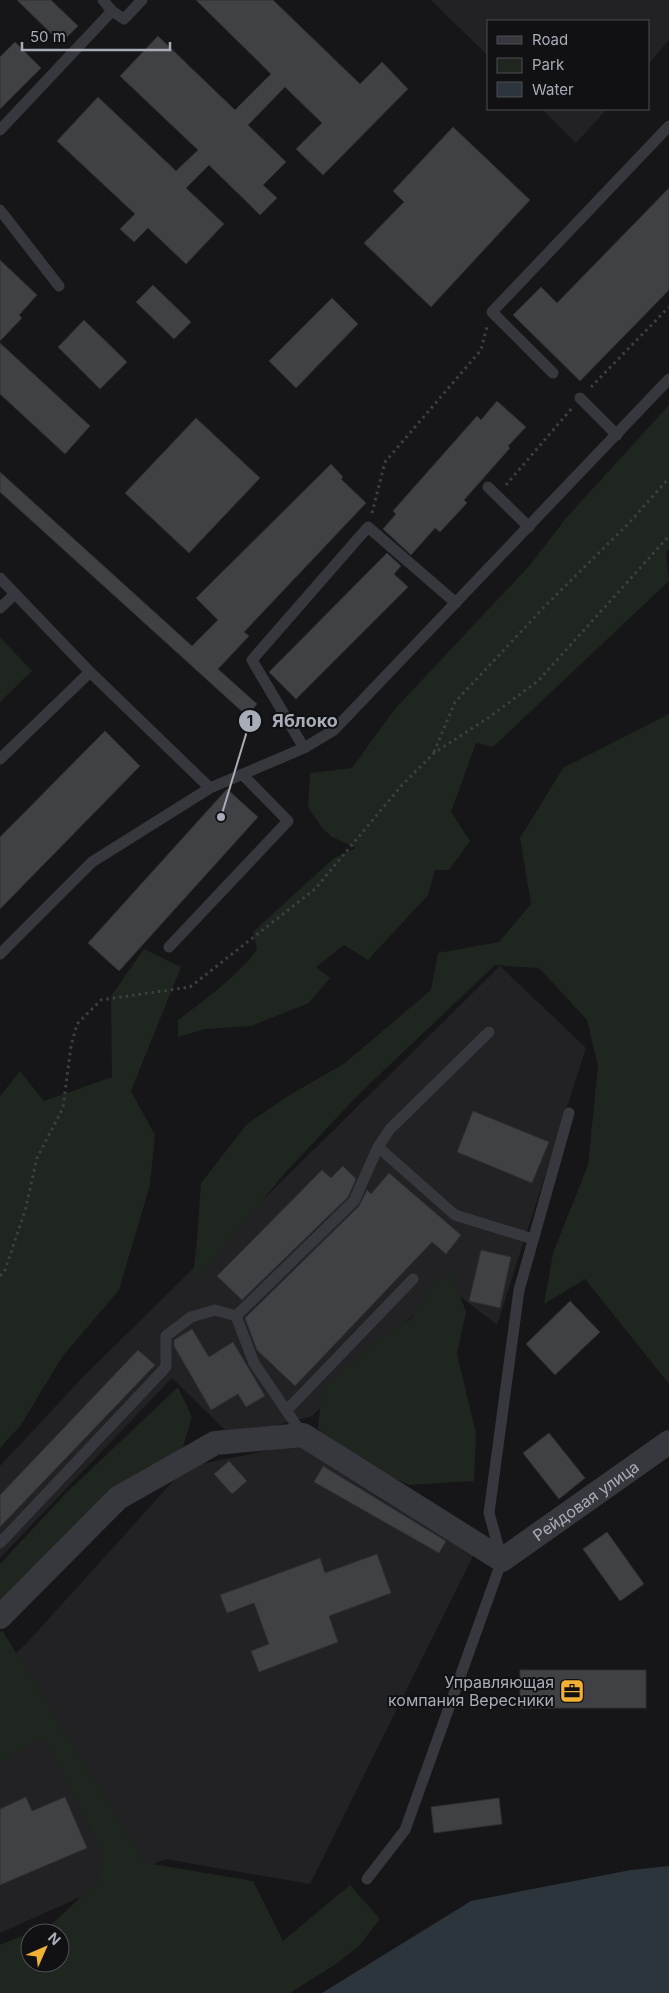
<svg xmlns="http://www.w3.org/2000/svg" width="669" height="1993" font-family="Inter,sans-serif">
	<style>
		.built { fill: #222225 }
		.green { fill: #1e261f }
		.water { fill: #2c353c }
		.building { fill: #404145; stroke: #303034 }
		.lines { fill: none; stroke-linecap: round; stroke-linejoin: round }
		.path { stroke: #3d3f44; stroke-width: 3; stroke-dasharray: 2.5 4; stroke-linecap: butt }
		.service { stroke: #37383d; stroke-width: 11 }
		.minor { stroke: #37383d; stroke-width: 24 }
		.labels { text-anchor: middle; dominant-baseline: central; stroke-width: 4; stroke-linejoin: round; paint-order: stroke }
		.street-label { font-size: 16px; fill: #a8adb8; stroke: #111113 }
		.poi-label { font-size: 16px; fill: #a8adb8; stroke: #111113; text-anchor: end }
		.leader { fill: none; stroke: #a8adb8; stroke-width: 2 }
		.callout-dot { fill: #a8adb8; stroke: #111113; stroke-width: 2 }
		.mark-label { font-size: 15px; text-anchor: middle; font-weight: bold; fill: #111 }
		.callout-label { font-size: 18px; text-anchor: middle; font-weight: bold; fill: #a8adb8; stroke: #111113; stroke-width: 4; stroke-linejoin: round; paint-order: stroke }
	</style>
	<rect width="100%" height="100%" fill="#161618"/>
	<!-- built -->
	<path class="built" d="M 431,0 L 669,0 L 669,40 L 648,64 L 648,21 L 488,21 L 488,56 Z
		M 542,109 L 607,109 L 576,143 Z
		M 500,966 L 586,1048 L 497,1325 L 444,1284 L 312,1416 L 232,1437 L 172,1378 L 0,1558 L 0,1466 L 82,1378 Z
		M 300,1444 L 475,1552 L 310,1884 L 165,1859 L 0,1933 L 0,1666 L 24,1646 L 186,1467 Z"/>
	<!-- green -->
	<path class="green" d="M 669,405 L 669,549 L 666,552 L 669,581 L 493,747 L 476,743 L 451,812 L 470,841 L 449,870 L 435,870 L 428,895 L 368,960 L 344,945 L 316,967 L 330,978 L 309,1003 L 251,1026 L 204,1029 L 178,1037 L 178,1020 C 206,999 235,978 257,950 L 253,932 L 334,858 L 356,848 L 332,837 L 322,828 L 308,807 L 310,773 L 352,768 L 394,710 L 530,565 L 566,518 Z
		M 0,637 L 32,671 L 0,702 Z
		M 669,714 L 669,1384 L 585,1279 L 544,1304 L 553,1253 L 588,1165 L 598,1066 L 587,1020 L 539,968 L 495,965 L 359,1094 L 284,1174 L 192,1286 L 197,1240 L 201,1183 L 247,1124 L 288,1096 L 345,1063 L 431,990 L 438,953 L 499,942 L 531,904 L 520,838 L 563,768 Z
		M 144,949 L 181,967 L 131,1091 L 155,1135 L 150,1185 L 119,1290 L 62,1357 L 21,1425 L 0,1448 L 0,1096 L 20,1071 L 44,1101 L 112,1077 L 111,996 Z
		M 452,1274 L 466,1312 L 457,1354 L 476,1433 L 474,1481 L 409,1485 L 364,1464 L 318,1429 L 322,1389 L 371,1344 L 411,1319 L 434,1283 Z
		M 178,1387 L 192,1417 L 183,1447 L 105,1499 L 0,1601 L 0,1564 L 66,1493 Z
		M 2,1630 L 146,1863 L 253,1881 L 283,1941 L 350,1885 L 380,1919 L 359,1946 L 336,1964 L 290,1993 L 0,1993 L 0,1945 L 30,1933 L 30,1963 L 60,1963 L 60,1933 L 30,1933 L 52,1924 L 97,1882 L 103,1854 L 44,1737 L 0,1763 L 0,1633 Z"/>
	<!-- water -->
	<path class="water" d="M 669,1866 L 669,1993 L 322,1993 L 471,1901 L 631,1870 Z"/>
	<!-- building -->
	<path class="building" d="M 17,0 L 51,0 L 78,26 L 61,43 Z
		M 196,0 L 273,0 L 360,84 L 382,62 L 408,89 L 323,175 L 296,149 L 322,123 L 285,87 L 248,125 L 286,162 L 263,185 L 277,198 L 260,215 L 209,165 L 186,188 L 224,224 L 186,264 L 148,228 L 134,242 L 120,229 L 135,214 L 57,141 L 98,97 L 176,171 L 198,150 L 120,76 L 158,36 L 235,110 L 271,74 Z
		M 15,42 L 41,68 L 0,109 L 0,57 Z
		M 453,127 L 530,200 L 431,307 L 364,243 L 404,202 L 393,191 Z
		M 669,188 L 669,290 L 580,381 L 513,315 L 541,287 L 557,303 Z
		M 0,260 L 37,295 L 19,315 L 22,318 L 0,341 Z
		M 153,285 L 191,322 L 174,339 L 136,302 Z
		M 332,298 L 358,324 L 296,388 L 269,361 Z
		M 84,320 L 127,362 L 100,389 L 58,347 Z
		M 0,343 L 90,426 L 65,454 L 0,394 Z
		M 497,401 L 526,427 L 508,446 L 510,448 L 464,500 L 467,503 L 440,532 L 435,528 L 411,555 L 383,529 L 396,514 L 393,511 L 477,416 L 481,420 Z
		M 196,418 L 260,478 L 189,553 L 125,493 Z
		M 331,464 L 343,477 L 341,479 L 366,503 L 244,632 L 249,636 L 218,669 L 257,704 L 247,716 L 0,492 L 0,472 L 192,646 L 218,620 L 196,598 Z
		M 387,553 L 401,566 L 394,574 L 408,587 L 296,699 L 269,672 Z
		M 105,731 L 140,766 L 0,909 L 0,837 Z
		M 227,789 L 258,817 L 119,971 L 88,943 Z
		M 473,1111 L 549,1142 L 532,1183 L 457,1152 Z
		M 343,1166 L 356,1179 L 348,1197 L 242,1300 L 217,1276 L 322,1170 L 331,1178 Z
		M 389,1173 L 461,1235 L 446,1254 L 432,1242 L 295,1386 L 257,1350 L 245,1318 L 359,1206 L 367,1190 L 371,1194 Z
		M 481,1250 L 511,1257 L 500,1308 L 469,1301 Z
		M 570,1301 L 600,1332 L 555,1375 L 526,1344 Z
		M 192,1329 L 209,1357 L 233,1342 L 265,1396 L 246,1407 L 238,1394 L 211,1410 L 174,1346 L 174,1340 Z
		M 138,1350 L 155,1365 L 0,1527 L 0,1495 Z
		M 549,1433 L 585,1478 L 559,1499 L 523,1453 Z
		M 229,1461 L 247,1481 L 232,1494 L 214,1474 Z
		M 323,1466 L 446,1541 L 439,1553 L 314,1482 Z
		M 607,1532 L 644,1584 L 620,1601 L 583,1549 Z
		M 377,1554 L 391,1593 L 329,1616 L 338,1642 L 259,1672 L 251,1651 L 269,1644 L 254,1603 L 227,1613 L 220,1595 L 320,1558 L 325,1573 Z
		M 520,1670 L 646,1670 L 646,1708 L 520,1708 Z
		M 26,1797 L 32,1811 L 65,1797 L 87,1848 L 0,1885 L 0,1809 Z
		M 499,1798 L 502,1824 L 434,1833 L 431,1807 Z"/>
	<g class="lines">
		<!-- path -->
		<path class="path" d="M 591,387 L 669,307
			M 506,485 L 572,408
			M 372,513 L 385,462 L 481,350 L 487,327
			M 434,752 L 455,702 L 546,605 L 629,523 L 669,478
			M 0,1276 L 5,1270 L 25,1211 L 37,1158 L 63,1108 L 71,1046 L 77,1024 L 101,1000 L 190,987 L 315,889 L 402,785 L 434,753 L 488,718 L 538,681 L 669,536"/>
		<!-- service -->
		<path class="service" d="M 103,0 L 112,11 L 124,19 L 142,0
			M 0,130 L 112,11
			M 0,210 L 59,286
			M 553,373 L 492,312 L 669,126
			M 580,398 L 617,435
			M 488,487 L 529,527
			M 0,578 L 90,672 L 210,788 L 304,748 L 334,730 L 669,379
			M 0,608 L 15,594
			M 304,748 L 252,660 L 368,527 L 456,603
			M 0,759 L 90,672
			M 169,947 L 288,821 L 242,774
			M 0,954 L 92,862 L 210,788
			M 489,1032 L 390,1129 L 378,1147 L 455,1215 L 533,1239
			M 287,1410 L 413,1279
			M 303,1435 L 254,1363 L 236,1316 L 354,1201 L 378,1147
			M 0,1543 L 166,1367 L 166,1336 L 191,1317 L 215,1310 L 236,1316
			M 367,1879 L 405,1830 L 502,1560 L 489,1513 L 519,1290 L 569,1113"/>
		<!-- minor -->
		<path class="minor" id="s1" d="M 0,1617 L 118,1498 L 215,1443 L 303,1435 L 502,1560 L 669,1442"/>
	</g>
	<!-- icons -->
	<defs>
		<symbol id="office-square" viewBox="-11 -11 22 22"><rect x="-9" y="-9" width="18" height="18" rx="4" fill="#f2b134" stroke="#111113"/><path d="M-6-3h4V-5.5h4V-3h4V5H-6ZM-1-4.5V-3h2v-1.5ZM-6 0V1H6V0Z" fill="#111"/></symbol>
	</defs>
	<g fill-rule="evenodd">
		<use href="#office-square" x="558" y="1677" width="28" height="28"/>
	</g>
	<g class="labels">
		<!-- street labels -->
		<g class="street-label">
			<text stroke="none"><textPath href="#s1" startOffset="705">Рейдовая улица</textPath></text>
		</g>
		<!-- poi labels -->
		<g class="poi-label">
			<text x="554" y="1682">Управляющая<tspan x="554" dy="18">компания Вересники</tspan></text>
		</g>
	</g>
	<!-- callouts -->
	<path class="leader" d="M221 817L250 721"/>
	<g class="callout-dot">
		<circle cx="221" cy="817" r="5"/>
		<circle cx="250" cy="721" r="12"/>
	</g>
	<g class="mark-label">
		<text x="250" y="726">1</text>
	</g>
	<g class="callout-label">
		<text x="305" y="727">Яблоко</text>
	</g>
	<!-- legend -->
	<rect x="487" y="20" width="162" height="90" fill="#111113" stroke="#4d4f55"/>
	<rect x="497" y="36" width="25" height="8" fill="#37383d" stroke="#4d4f55"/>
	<text x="532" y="45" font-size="15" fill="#a8adb8">Road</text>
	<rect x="497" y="58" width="25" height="15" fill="#1e261f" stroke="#4d4f55"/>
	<text x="532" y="70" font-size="15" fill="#a8adb8">Park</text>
	<rect x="497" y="82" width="25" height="15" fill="#2c353c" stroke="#4d4f55"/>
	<text x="532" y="95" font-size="15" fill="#a8adb8">Water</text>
	<!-- north arrow -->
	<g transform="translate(45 1948) rotate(45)"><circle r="24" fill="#111113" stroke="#4d4f55"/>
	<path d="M0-4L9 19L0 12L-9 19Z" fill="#f2b134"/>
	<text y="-8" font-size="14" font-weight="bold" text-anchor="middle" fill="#a8adb8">N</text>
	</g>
	<!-- scale -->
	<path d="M22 42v8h148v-8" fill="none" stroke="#a8adb8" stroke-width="2.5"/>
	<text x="30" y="42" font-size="15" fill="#a8adb8" stroke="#111113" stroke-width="4" paint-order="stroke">50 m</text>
</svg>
